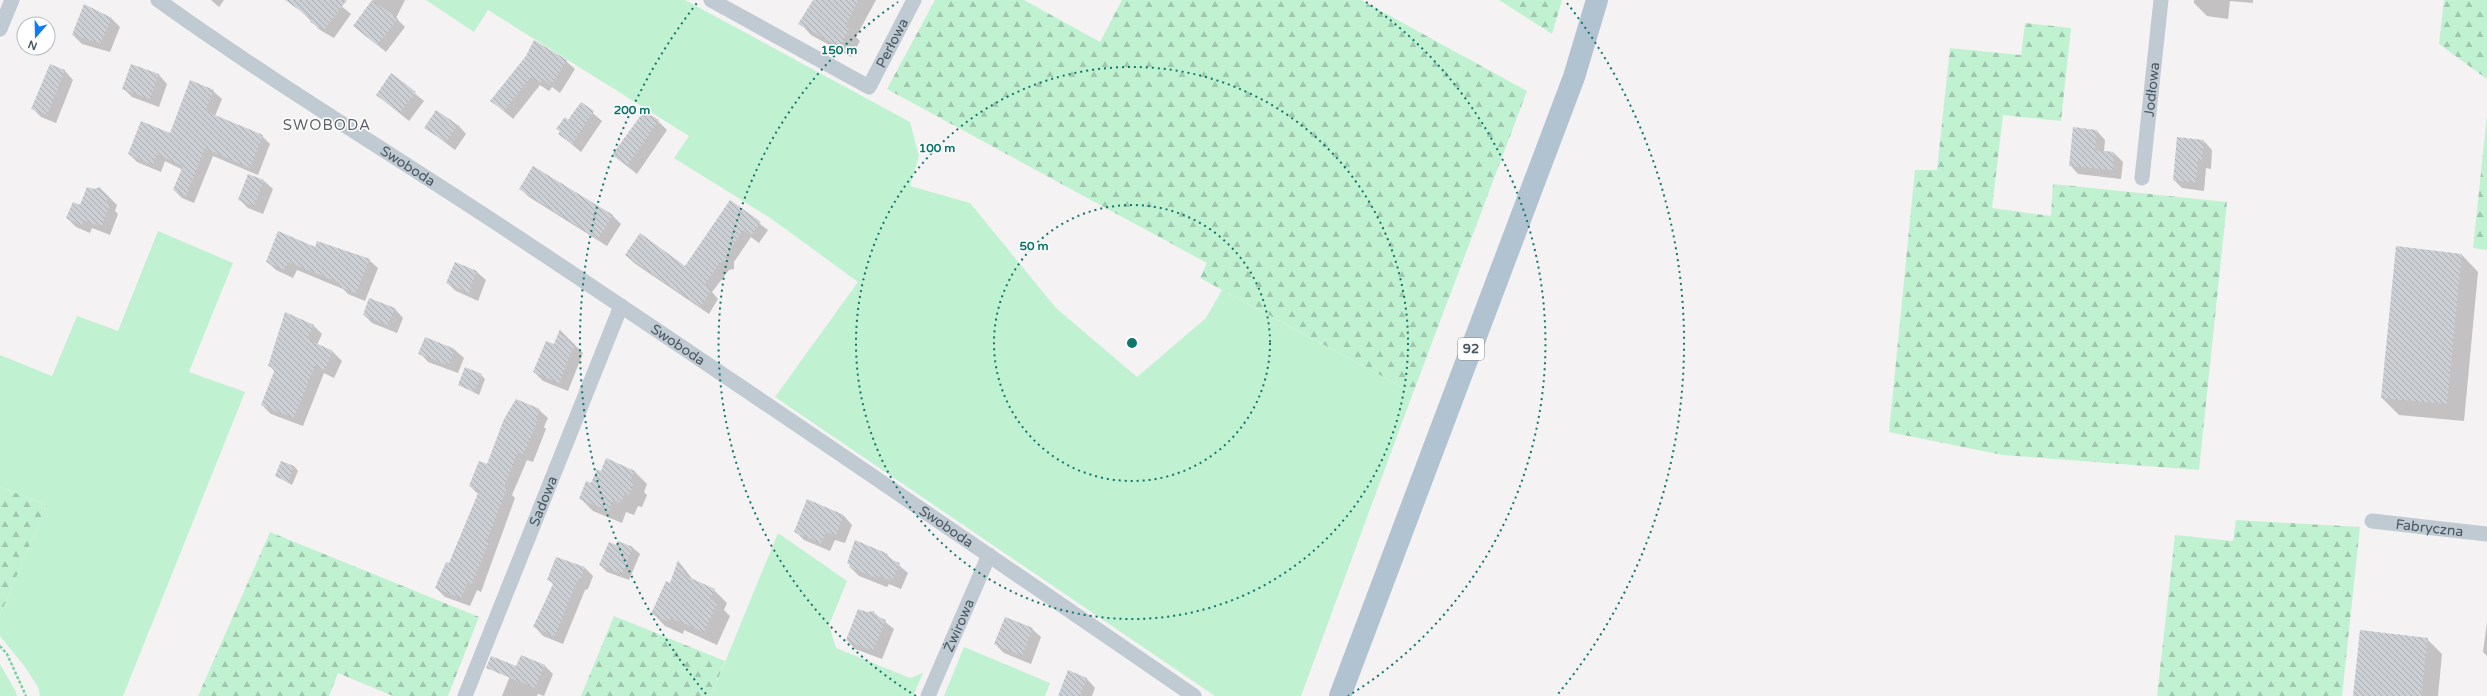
<svg xmlns="http://www.w3.org/2000/svg" width="2487" height="696" font-family="'Varela Round',sans-serif">
	<style>
		.grass { fill: #c0f2d1 }
		.forest { fill: url(#forest-firs) }
		.shadow { fill: #0003 }
		.building { fill: url(#building-back-hatch) }
		.lines { fill: none; stroke-linecap: round; stroke-linejoin: round }
		.path { stroke: #75d2a0; stroke-width: 2.5; stroke-dasharray: 3 2; stroke-linecap: butt }
		.minor { stroke: #bfcad2; stroke-width: 15 }
		.primary { stroke: #b1c3d1; stroke-width: 22 }
		.ring { fill: none; stroke: #0f766e; stroke-width: 2; stroke-dasharray: 2 4 }
		.labels { text-anchor: middle; dominant-baseline: central; stroke-width: 3; stroke-linejoin: round; paint-order: stroke }
		.shield { fill: #fff; stroke: #7f8990; stroke-width: 1 }
		.shield-label { font-size: 13px; font-weight: bold; fill: #485661 }
		.street-label { font-size: 14px; fill: #485661; stroke: #fff }
		.neighbourhood-label { font-size: 15px; letter-spacing: 1px; fill: #5e6267; stroke: #fff }
		.centre { fill: #0f766e; stroke: #fff; stroke-width: 2 }
		.ring-label { font-size: 12px; text-anchor: middle; font-weight: bold; fill: #0f766e; stroke: #fff; stroke-width: 3; stroke-linejoin: round; paint-order: stroke }
	</style>
	<defs>
		<pattern id="forest-firs" width="22" height="20" patternUnits="userSpaceOnUse"><rect width="22" height="20" fill="#c0f2d1"/><path d="M5 1l3.5 6h-7zM16 11l3.5 6h-7z" fill="#9ec7ad"/></pattern>
		<pattern id="building-back-hatch" width="6" height="6" patternUnits="userSpaceOnUse"><rect width="6" height="6" fill="#cccfd4"/><path d="M-1 5l2 2M0 0l6 6M5-1l2 2" fill="none" stroke="#a8abaf"/></pattern>
	</defs>
	<rect width="100%" height="100%" fill="#f4f2f2"/>
	<!-- grass -->
	<path class="grass" d="M 426,0 L 685,0 L 910,122 L 919,156 L 910,186 L 970,203 L 1056,308 L 1137,377 L 1206,318 L 1222,290 L 1413,393 L 1301,696 L 1215,696 L 775,397 L 858,282 L 769,217 L 674,158 L 689,136 L 488,10 L 474,32 Z
		M 158,231 L 233,263 L 189,372 L 245,392 L 123,696 L 40,696 L 38,687 L 25,667 L 0,636 L 0,615 L 47,505 L 0,487 L 0,355 L 52,376 L 77,316 L 118,331 Z
		M 778,533 L 847,581 L 829,625 L 836,648 L 910,678 L 923,673 L 913,696 L 711,696 Z
		M 964,647 L 1050,683 L 1045,696 L 944,696 Z
		M 0,664 L 16,692 L 17,696 L 0,696 Z"/>
	<!-- forest -->
	<path class="forest" d="M 935,0 L 1024,0 L 1100,42 L 1122,0 L 1361,0 L 1527,91 L 1413,393 L 1200,278 L 1207,263 L 887,89 Z
		M 1499,0 L 1562,0 L 1552,34 Z
		M 2444,0 L 2487,0 L 2487,79 L 2439,44 Z
		M 2025,23 L 2071,28 L 2061,121 L 2003,115 L 1992,208 L 2051,216 L 2053,184 L 2227,202 L 2199,470 L 2003,455 L 1889,432 L 1915,170 L 1937,170 L 1950,48 L 2021,55 Z
		M 2487,115 L 2487,250 L 2473,248 Z
		M 0,487 L 47,505 L 0,615 Z
		M 2236,520 L 2360,527 L 2342,696 L 2157,696 L 2175,535 L 2233,541 Z
		M 270,532 L 479,617 L 448,696 L 393,696 L 338,673 L 329,696 L 198,696 Z
		M 614,616 L 725,661 L 711,696 L 581,696 Z"/>
	<!-- shadow -->
	<path class="shadow" d="M 211,0 L 224,0 L 219,7 Z
		M 301,0 L 334,0 L 351,14 L 334,38 L 320,30 L 296,6 Z
		M 374,0 L 405,0 L 396,18 L 405,27 L 386,52 L 354,26 Z
		M 814,0 L 876,0 L 856,37 L 860,41 L 851,57 L 811,35 L 800,23 Z
		M 2194,0 L 2253,0 L 2253,3 L 2230,1 L 2228,19 L 2207,16 L 2194,3 Z
		M 111,18 L 120,27 L 110,52 L 82,44 L 73,35 Z
		M 527,57 L 566,61 L 575,69 L 560,93 L 552,87 L 549,91 L 540,85 L 513,119 L 492,101 Z
		M 132,65 L 159,75 L 167,84 L 159,107 L 132,97 L 123,88 Z
		M 50,66 L 65,71 L 73,80 L 56,123 L 41,117 L 33,109 Z
		M 392,75 L 424,101 L 409,121 L 377,95 Z
		M 213,91 L 222,99 L 215,116 L 262,136 L 270,144 L 258,175 L 213,156 L 194,203 L 182,198 L 174,190 L 183,170 L 165,161 L 161,172 L 137,162 L 129,154 L 171,135 Z
		M 581,103 L 602,121 L 581,152 L 559,134 Z
		M 658,121 L 667,130 L 637,174 L 613,155 Z
		M 458,125 L 466,134 L 455,150 L 426,128 Z
		M 2097,131 L 2105,140 L 2104,152 L 2114,153 L 2123,162 L 2121,179 L 2078,174 L 2070,165 Z
		M 2204,141 L 2212,150 L 2211,169 L 2206,168 L 2204,191 L 2182,188 L 2174,180 Z
		M 249,175 L 264,181 L 273,189 L 263,214 L 248,208 L 239,199 Z
		M 100,188 L 117,205 L 115,211 L 118,214 L 110,235 L 92,228 L 90,233 L 76,227 L 67,218 L 94,190 Z
		M 520,188 L 612,215 L 621,224 L 607,246 L 529,197 Z
		M 730,202 L 768,230 L 759,243 L 751,237 L 734,262 L 734,269 L 729,270 L 712,292 L 718,299 L 709,314 L 634,263 L 626,255 L 685,267 Z
		M 315,248 L 369,260 L 378,268 L 365,301 L 348,294 L 343,289 L 297,270 L 293,278 L 276,270 L 267,262 Z
		M 2462,255 L 2478,272 L 2464,421 L 2399,415 L 2382,398 Z
		M 455,263 L 477,272 L 486,280 L 478,301 L 456,291 L 447,283 Z
		M 370,299 L 395,309 L 403,318 L 397,333 L 372,323 L 364,315 Z
		M 313,325 L 322,334 L 317,345 L 333,352 L 342,361 L 334,378 L 324,373 L 303,426 L 271,414 L 262,405 L 275,372 L 269,365 Z
		M 561,331 L 583,353 L 568,391 L 543,381 L 534,372 L 554,345 Z
		M 425,338 L 455,350 L 464,358 L 458,373 L 428,362 L 420,353 Z
		M 481,375 L 485,379 L 479,395 L 459,385 Z
		M 539,410 L 548,418 L 544,427 L 546,429 L 533,462 L 527,460 L 512,495 L 515,498 L 481,592 L 477,590 L 470,606 L 445,597 L 436,588 L 450,564 L 479,495 L 470,486 Z
		M 294,466 L 298,471 L 292,485 L 276,476 Z
		M 634,471 L 647,484 L 644,492 L 647,495 L 642,507 L 638,506 L 634,515 L 626,512 L 622,523 L 593,511 L 580,498 L 601,472 Z
		M 807,501 L 844,516 L 852,525 L 845,543 L 835,540 L 830,551 L 804,540 L 795,531 Z
		M 618,542 L 633,548 L 640,554 L 629,580 L 607,572 L 600,565 Z
		M 887,555 L 908,573 L 901,589 L 889,584 L 887,587 L 859,576 L 850,567 Z
		M 679,562 L 694,581 L 714,590 L 727,603 L 724,610 L 730,616 L 717,645 L 684,630 L 683,634 L 665,626 L 653,613 L 671,584 Z
		M 585,568 L 593,576 L 588,589 L 585,590 L 563,644 L 543,636 L 535,627 L 554,585 L 549,580 Z
		M 873,612 L 894,629 L 882,659 L 855,649 L 847,640 L 867,613 Z
		M 2487,622 L 2487,656 L 2483,652 Z
		M 1032,629 L 1041,637 L 1031,664 L 1004,653 L 995,644 Z
		M 2427,639 L 2442,654 L 2438,696 L 2354,696 Z
		M 544,665 L 553,674 L 544,696 L 538,694 L 537,696 L 502,696 L 514,666 Z
		M 1069,672 L 1087,679 L 1095,688 L 1092,696 L 1059,696 Z"/>
	<!-- building -->
	<path class="building" d="M 285,0 L 347,0 L 324,30 L 310,22 L 312,19 Z
		M 372,0 L 398,19 L 377,45 L 353,26 Z
		M 813,0 L 859,0 L 845,26 L 849,29 L 840,47 L 798,24 Z
		M 84,4 L 112,18 L 101,43 L 72,35 Z
		M 534,40 L 567,60 L 551,85 L 543,79 L 540,83 L 531,77 L 504,111 L 490,101 L 526,56 Z
		M 50,64 L 65,70 L 47,115 L 31,109 Z
		M 131,64 L 159,74 L 150,99 L 122,89 Z
		M 391,73 L 416,92 L 400,113 L 376,95 Z
		M 190,80 L 214,90 L 205,111 L 263,135 L 250,168 L 205,148 L 186,196 L 173,190 L 183,166 L 157,154 L 153,165 L 128,154 L 141,121 L 170,133 Z
		M 581,102 L 594,111 L 572,144 L 558,134 L 560,131 L 556,129 L 565,117 L 568,120 Z
		M 436,110 L 458,125 L 446,142 L 424,128 Z
		M 644,111 L 659,120 L 627,166 L 612,155 Z
		M 2073,127 L 2097,130 L 2095,150 L 2114,152 L 2113,170 L 2069,166 Z
		M 2177,137 L 2204,140 L 2202,161 L 2198,160 L 2196,182 L 2173,180 Z
		M 533,166 L 613,215 L 598,239 L 519,189 Z
		M 248,174 L 264,180 L 254,206 L 238,200 Z
		M 87,187 L 94,189 L 100,187 L 103,193 L 109,196 L 106,203 L 110,205 L 101,227 L 84,220 L 82,225 L 66,218 L 73,202 L 80,205 Z
		M 730,200 L 761,222 L 751,236 L 743,230 L 727,254 L 726,261 L 721,262 L 704,285 L 711,290 L 701,307 L 625,255 L 640,233 L 685,266 Z
		M 278,231 L 315,247 L 317,241 L 370,259 L 356,293 L 338,286 L 340,283 L 288,262 L 285,270 L 266,262 Z
		M 2396,246 L 2462,254 L 2447,404 L 2381,398 Z
		M 455,262 L 477,271 L 469,293 L 446,283 Z
		M 369,298 L 395,308 L 388,325 L 363,315 Z
		M 285,312 L 314,325 L 307,339 L 333,351 L 325,370 L 315,365 L 294,418 L 261,405 L 275,369 L 268,366 Z
		M 560,329 L 566,340 L 575,344 L 559,383 L 533,372 L 546,341 L 554,344 Z
		M 425,337 L 455,349 L 449,365 L 418,354 Z
		M 465,367 L 482,374 L 474,392 L 458,385 Z
		M 516,399 L 540,409 L 536,419 L 538,420 L 524,454 L 518,452 L 504,487 L 507,488 L 487,541 L 489,542 L 472,584 L 468,582 L 461,598 L 435,588 L 446,562 L 449,563 L 479,491 L 469,486 L 479,461 L 487,464 L 504,419 Z
		M 606,458 L 635,471 L 631,480 L 634,482 L 629,495 L 625,494 L 621,503 L 613,500 L 609,511 L 579,499 L 586,481 L 591,483 L 597,469 L 601,471 Z
		M 281,461 L 294,466 L 288,482 L 275,476 Z
		M 807,499 L 844,515 L 836,535 L 826,532 L 821,543 L 794,532 Z
		M 855,540 L 888,554 L 887,558 L 900,563 L 892,581 L 880,576 L 878,579 L 849,567 L 850,565 L 847,563 Z
		M 618,541 L 633,547 L 622,574 L 599,565 L 609,542 L 616,545 Z
		M 556,557 L 585,567 L 580,580 L 577,581 L 555,636 L 533,627 L 554,582 L 547,580 Z
		M 678,560 L 686,576 L 715,589 L 710,599 L 718,602 L 704,632 L 671,618 L 669,622 L 651,614 L 666,581 L 670,583 Z
		M 858,609 L 867,612 L 874,611 L 876,616 L 886,620 L 873,651 L 846,640 Z
		M 1005,617 L 1033,628 L 1022,656 L 994,644 Z
		M 2360,630 L 2428,638 L 2421,696 L 2353,696 Z
		M 521,655 L 545,665 L 535,688 L 486,668 L 491,656 L 516,666 Z
		M 1068,670 L 1087,678 L 1080,696 L 1058,696 Z"/>
	<g class="lines">
		<!-- path -->
		<path class="path" d="M 0,646 L 7,654 L 26,696"/>
		<!-- minor -->
		<g class="minor">
			<path id="s1" d="M 158,0 C 275,84 399,158 519,238 C 745,388 970,542 1194,696"/>
			<path id="s2" d="M 711,0 L 869,87 L 914,0"/>
			<path d="M 0,29 L 12,0"/>
			<path id="s3" d="M 2142,178 L 2161,0"/>
			<path id="s4" d="M 2372,521 L 2487,534"/>
			<path id="s5" d="M 465,696 L 621,306"/>
			<path id="s6" d="M 928,696 L 989,555"/>
		</g>
		<!-- primary -->
		<path class="primary" d="M 1340,696 L 1574,77 L 1597,0"/>
	</g>
	<!-- distance rings -->
	<g class="ring">
		<circle cx="1132" cy="343" r="138"/>
		<circle cx="1132" cy="343" r="276"/>
		<path d="M916 696A414 414 0 0 1 898 2M1366 2A414 414 0 0 1 1348 696"/>
		<path d="M706 694A552 552 0 0 1 697 3M1567 3A552 552 0 0 1 1558 694"/>
	</g>
	<g class="labels">
		<!-- shield labels -->
		<rect class="shield" x="1458" y="338" width="26" height="22" rx="3"/>
		<g class="shield-label">
			<text x="1471" y="349">92</text>
		</g>
		<!-- street labels -->
		<g class="street-label">
			<text stroke="none"><textPath href="#s2" startOffset="230">Perłowa</textPath></text>
			<text stroke="none"><textPath href="#s3" startOffset="89">Jodłowa</textPath></text>
			<text stroke="none"><textPath href="#s1" startOffset="300">Swoboda</textPath></text>
			<text stroke="none"><textPath href="#s1" startOffset="624">Swoboda</textPath></text>
			<text stroke="none"><textPath href="#s5" startOffset="210">Sadowa</textPath></text>
			<text stroke="none"><textPath href="#s1" startOffset="948">Swoboda</textPath></text>
			<text stroke="none"><textPath href="#s4" startOffset="58">Fabryczna</textPath></text>
			<text stroke="none"><textPath href="#s6" startOffset="77">Żwirowa</textPath></text>
		</g>
		<!-- neighbourhood labels -->
		<g class="neighbourhood-label">
			<text x="327" y="125">SWOBODA</text>
		</g>
	</g>
	<circle cx="1132" cy="343" r="6" class="centre"/>
	<g class="ring-label">
		<text x="839" y="54">150 m</text>
		<text x="632" y="114">200 m</text>
		<text x="937" y="152">100 m</text>
		<text x="1034" y="250">50 m</text>
	</g>
	<!-- north arrow -->
	<g transform="translate(36 36) rotate(200)"><circle r="19" fill="#ffffff" stroke="#b6bbc0"/>
	<path d="M0-3L7 15L0 10L-7 15Z" fill="#117def"/>
	<text y="-6" font-size="11" font-weight="bold" text-anchor="middle" fill="#485661">N</text>
	</g>
</svg>
